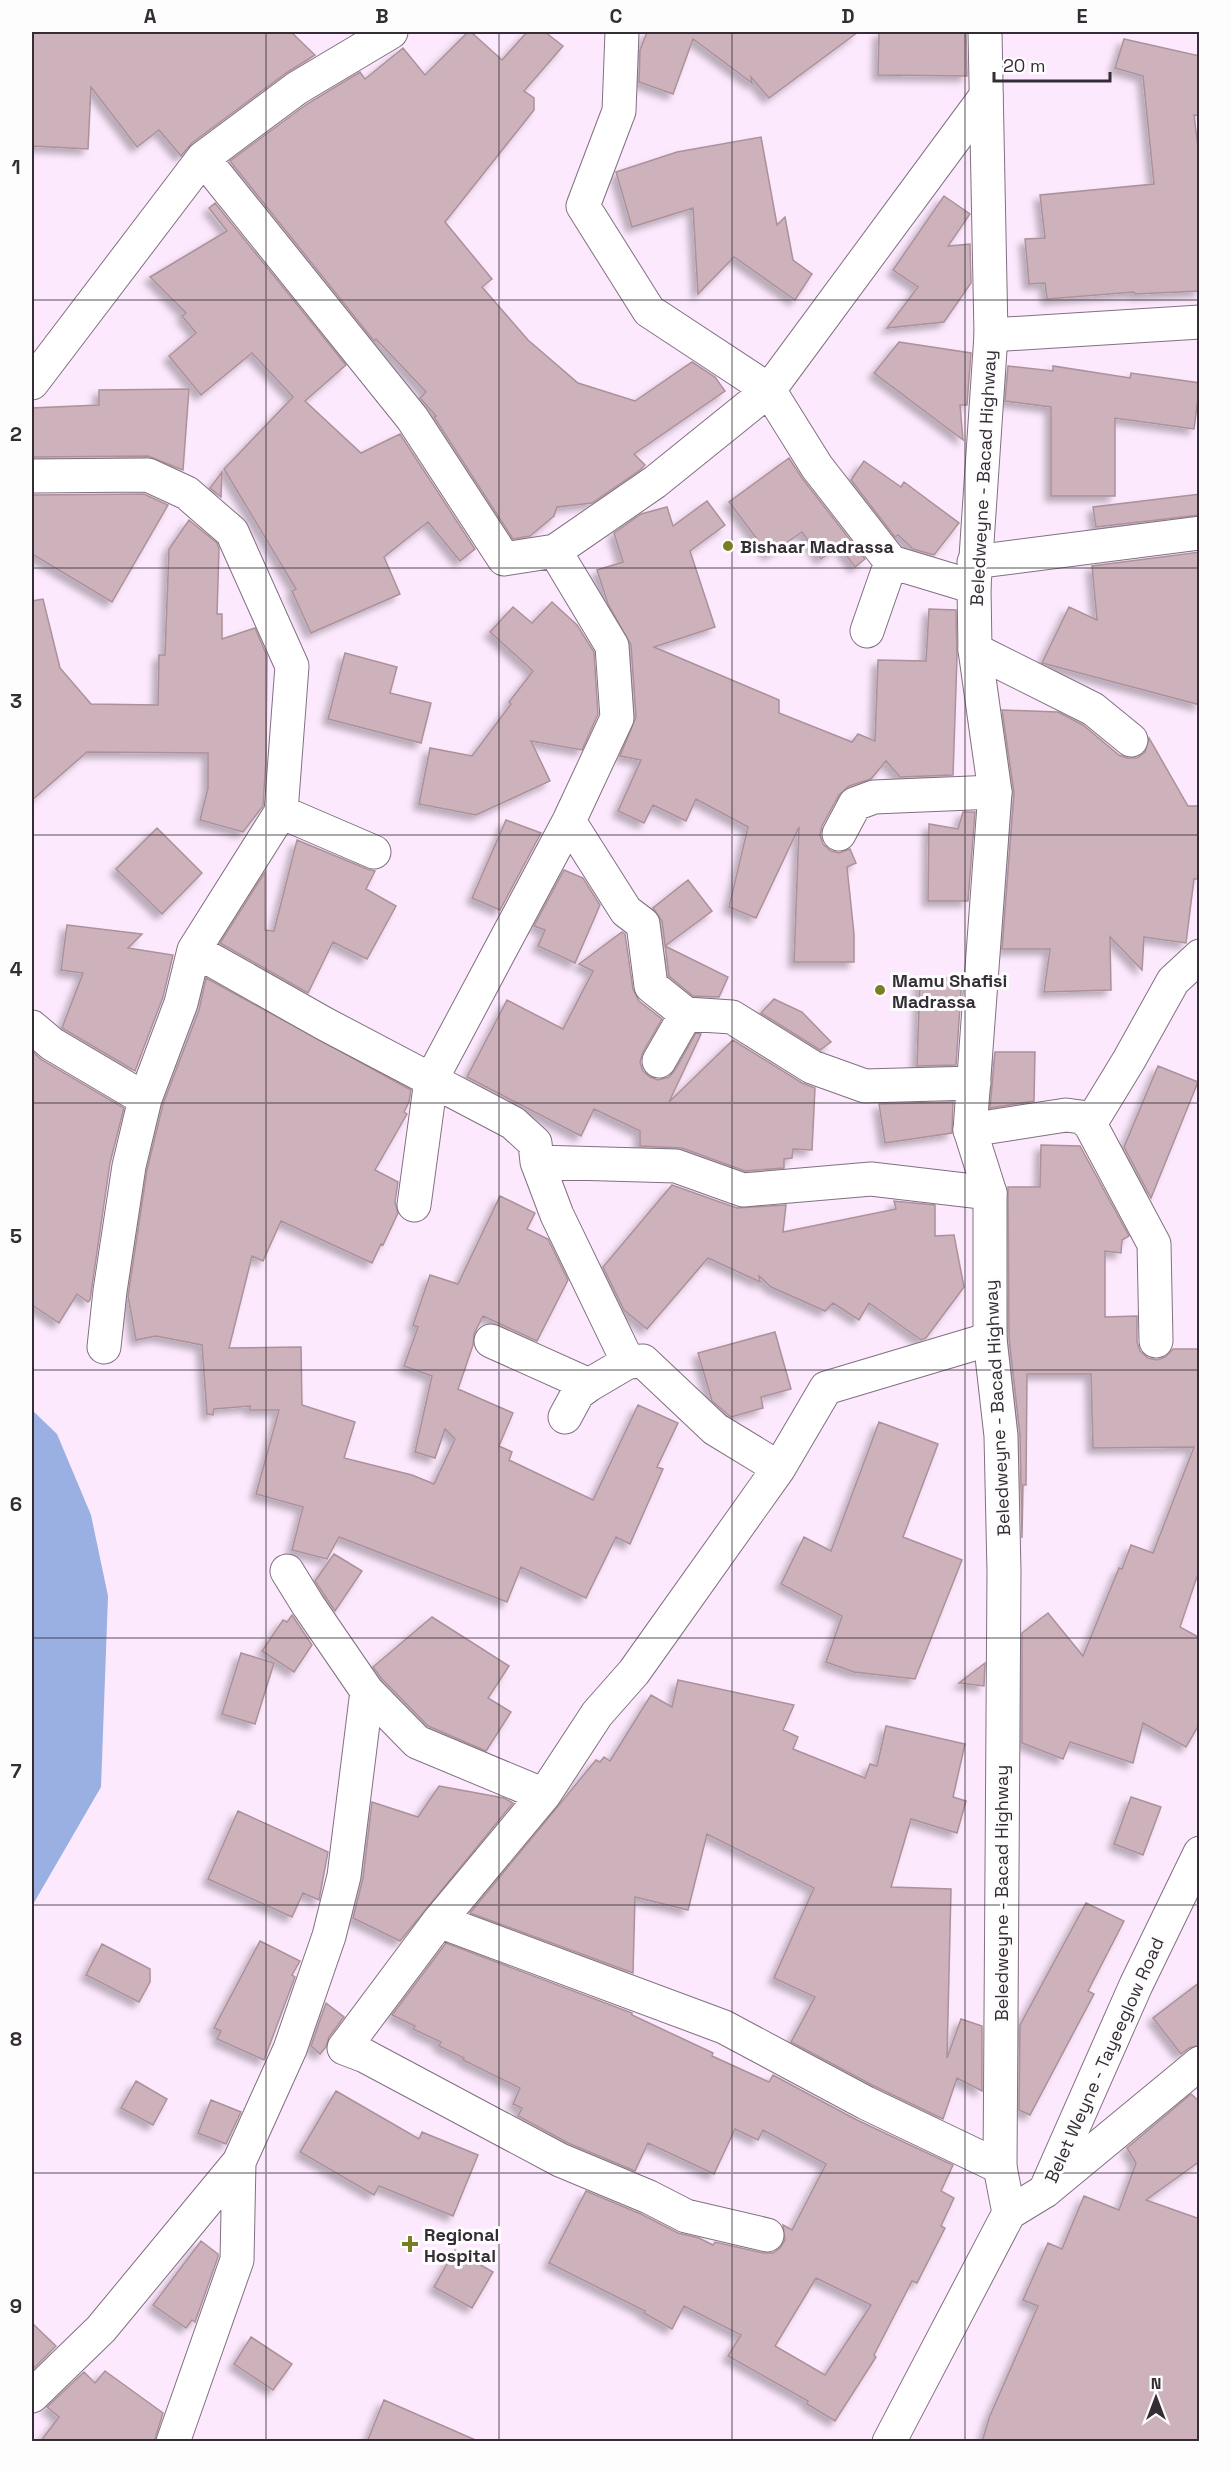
<svg xmlns="http://www.w3.org/2000/svg" width="1231" height="2473" font-family="'Space Grotesk',sans-serif">
	<style>
		.water { fill: #9aafe2 }
		.building { fill: #cdb1bb; stroke: #ac919b; stroke-width: 1.5; fill-rule: evenodd; filter: url(#shadow) }
		.lines { fill: none; stroke-linecap: round; stroke-linejoin: round }
		.street-casing { stroke: #817081; stroke-width: 35 }
		.secondary-casing { stroke: #817081; stroke-width: 35 }
		.street { stroke: #fff; stroke-width: 33 }
		.secondary { stroke: #fff; stroke-width: 33 }
		.grid { fill: none; stroke: #352d35; stroke-width: 1.5; stroke-opacity: 0.55 }
		.poi-dot { fill: #7b7d25; stroke: #fdfdfd; stroke-width: 2 }
		.labels { text-anchor: middle; dominant-baseline: central; stroke-width: 6; stroke-linejoin: round; paint-order: stroke }
		.street-label { font-size: 18px; fill: #352d35; stroke: #fdfdfd }
		.poi-label { font-size: 18px; font-weight: bold; fill: #352d35; stroke: #fdfdfd; text-anchor: start }
		.neatline { fill: none; stroke: #352d35; stroke-width: 2 }
		.grid-label { font-size: 20px; text-anchor: middle; font-weight: bold; fill: #352d35 }
	</style>
	<defs>
		<filter id="shadow"><feDropShadow dx="-5.5" dy="5.5" stdDeviation="3" flood-color="#0004"/></filter>
	</defs>
	<rect width="100%" height="100%" fill="#fde9fd"/>
	<!-- water -->
	<path class="water" d="M 32,1410 L 57,1434 L 91,1515 L 108,1596 L 101,1787 L 32,1906 Z"/>
	<!-- building -->
	<path class="building" d="M 32,32 L 291,32 L 315,55 L 286,73 L 192,143 L 181,156 L 159,130 L 137,147 L 91,87 L 88,149 L 32,146 Z
		M 468,32 L 471,32 L 502,60 L 527,32 L 545,32 L 563,46 L 524,91 L 534,98 L 534,110 L 445,222 L 492,279 L 482,287 L 528,340 L 578,383 L 635,401 L 692,362 L 715,377 L 725,391 L 634,454 L 645,465 L 640,470 L 592,503 L 557,507 L 554,516 L 530,536 L 513,539 L 434,417 L 436,416 L 420,398 L 426,392 L 376,339 L 374,341 L 230,161 L 307,104 L 360,72 L 365,79 L 403,48 L 425,75 Z
		M 647,32 L 858,32 L 769,98 L 751,77 L 752,83 L 693,39 L 673,94 L 639,82 L 640,50 Z
		M 879,32 L 966,32 L 967,76 L 878,75 Z
		M 1124,39 L 1200,56 L 1200,116 L 1194,115 L 1200,163 L 1200,291 L 1135,294 L 1134,292 L 1047,299 L 1045,283 L 1029,284 L 1025,239 L 1045,238 L 1040,195 L 1154,184 L 1143,76 L 1115,68 Z
		M 761,137 L 777,225 L 785,217 L 793,260 L 812,274 L 795,300 L 734,257 L 698,294 L 693,208 L 632,227 L 616,172 L 677,152 Z
		M 944,196 L 970,214 L 948,246 L 970,244 L 971,283 L 944,322 L 887,328 L 918,287 L 893,270 Z
		M 215,203 L 346,365 L 305,401 L 361,453 L 400,434 L 475,549 L 460,561 L 428,522 L 384,557 L 400,594 L 311,633 L 292,591 L 296,589 L 224,469 L 293,397 L 252,353 L 201,395 L 169,356 L 196,333 L 182,316 L 186,313 L 150,277 L 227,231 L 209,208 Z
		M 899,342 L 971,353 L 967,405 L 960,405 L 963,440 L 874,373 Z
		M 1008,366 L 1053,371 L 1053,366 L 1130,378 L 1131,373 L 1200,383 L 1194,429 L 1115,418 L 1115,496 L 1051,496 L 1051,407 L 1005,401 Z
		M 189,389 L 183,470 L 148,456 L 32,457 L 32,408 L 99,405 L 99,390 Z
		M 789,458 L 802,478 L 865,559 L 855,567 L 839,546 L 821,559 L 802,532 L 769,555 L 729,502 Z
		M 864,461 L 901,487 L 904,482 L 959,523 L 934,555 L 913,549 L 898,535 L 895,537 L 851,480 Z
		M 222,472 L 221,497 L 210,488 Z
		M 144,494 L 168,505 L 112,602 L 32,554 L 32,495 Z
		M 1200,494 L 1200,515 L 1096,527 L 1093,507 Z
		M 707,501 L 725,525 L 690,551 L 715,627 L 654,647 L 779,700 L 779,713 L 852,742 L 858,734 L 875,741 L 878,660 L 926,661 L 929,609 L 956,610 L 957,657 L 953,775 L 900,777 L 886,761 L 871,779 L 849,786 L 839,795 L 822,826 L 820,835 L 823,844 L 831,851 L 839,853 L 850,849 L 856,863 L 847,867 L 854,934 L 854,962 L 794,962 L 799,827 L 756,918 L 729,907 L 748,827 L 696,799 L 686,821 L 653,805 L 644,823 L 618,811 L 641,760 L 620,756 L 636,717 L 631,645 L 608,604 L 597,570 L 623,562 L 614,533 L 641,514 L 667,507 L 673,526 Z
		M 189,520 L 217,543 L 219,549 L 217,614 L 222,614 L 222,639 L 255,628 L 267,656 L 266,759 L 263,806 L 243,832 L 200,820 L 208,788 L 208,753 L 87,752 L 32,800 L 32,601 L 43,599 L 60,668 L 91,704 L 158,705 L 159,655 L 165,655 L 169,549 Z
		M 1200,552 L 1200,705 L 1042,663 L 1069,607 L 1097,620 L 1092,566 Z
		M 552,602 L 577,625 L 594,652 L 598,714 L 582,750 L 531,741 L 550,781 L 476,815 L 419,804 L 430,748 L 472,756 L 511,704 L 509,702 L 533,671 L 490,632 L 513,607 L 532,623 Z
		M 345,653 L 397,667 L 390,693 L 431,703 L 421,743 L 328,719 Z
		M 1002,710 L 1058,712 L 1083,725 L 1119,755 L 1127,758 L 1137,758 L 1145,752 L 1149,738 L 1188,806 L 1198,806 L 1198,879 L 1194,879 L 1186,943 L 1144,937 L 1142,970 L 1110,937 L 1111,990 L 1044,992 L 1050,949 L 1002,949 L 1014,793 Z
		M 963,812 L 975,812 L 968,901 L 928,901 L 929,824 L 958,829 Z
		M 506,820 L 541,833 L 500,910 L 472,898 Z
		M 157,828 L 202,873 L 162,914 L 116,869 Z
		M 297,840 L 367,869 L 375,871 L 366,889 L 396,906 L 367,959 L 333,942 L 308,993 L 220,943 L 265,872 L 265,930 L 274,931 Z
		M 564,870 L 583,878 L 600,905 L 575,963 L 538,946 L 545,930 L 534,926 Z
		M 688,880 L 712,911 L 665,946 L 728,977 L 719,997 L 693,996 L 669,976 L 662,921 L 653,908 Z
		M 67,925 L 142,934 L 128,948 L 173,955 L 163,997 L 135,1071 L 62,1028 L 83,973 L 61,970 Z
		M 622,932 L 625,934 L 633,989 L 639,1001 L 662,1019 L 643,1052 L 640,1062 L 643,1071 L 650,1077 L 658,1080 L 669,1077 L 675,1070 L 696,1033 L 701,1034 L 669,1102 L 733,1040 L 802,1083 L 815,1088 L 812,1150 L 793,1149 L 792,1158 L 784,1159 L 784,1168 L 745,1171 L 682,1148 L 640,1146 L 640,1131 L 594,1109 L 581,1136 L 467,1077 L 507,1000 L 563,1029 L 593,971 L 579,964 Z
		M 920,977 L 962,978 L 956,1065 L 917,1066 Z
		M 206,978 L 411,1090 L 409,1102 L 404,1112 L 407,1114 L 375,1170 L 398,1182 L 395,1202 L 398,1213 L 383,1245 L 381,1244 L 372,1263 L 281,1221 L 263,1261 L 252,1256 L 229,1348 L 301,1347 L 302,1405 L 355,1422 L 344,1458 L 412,1475 L 434,1484 L 455,1439 L 445,1429 L 435,1458 L 415,1452 L 432,1376 L 404,1366 L 418,1327 L 413,1325 L 430,1275 L 458,1284 L 500,1196 L 535,1213 L 527,1229 L 548,1239 L 568,1280 L 537,1341 L 483,1316 L 474,1334 L 473,1345 L 458,1389 L 513,1413 L 499,1446 L 512,1452 L 509,1460 L 593,1500 L 638,1405 L 678,1423 L 657,1467 L 663,1469 L 630,1544 L 616,1537 L 586,1598 L 521,1567 L 507,1602 L 339,1537 L 327,1559 L 292,1550 L 303,1507 L 256,1494 L 279,1410 L 250,1410 L 250,1406 L 214,1409 L 213,1415 L 207,1414 L 202,1345 L 156,1336 L 136,1340 L 128,1296 L 147,1170 L 163,1104 L 199,1010 Z
		M 774,999 L 802,1012 L 831,1042 L 820,1050 L 761,1013 Z
		M 32,1051 L 42,1060 L 124,1108 L 110,1163 L 90,1300 L 88,1302 L 77,1294 L 59,1323 L 32,1305 Z
		M 995,1052 L 1035,1052 L 1034,1101 L 990,1108 Z
		M 1158,1066 L 1198,1082 L 1151,1198 L 1124,1147 Z
		M 953,1102 L 952,1133 L 885,1143 L 879,1104 Z
		M 1041,1145 L 1080,1146 L 1129,1236 L 1122,1240 L 1121,1253 L 1105,1251 L 1105,1317 L 1137,1316 L 1137,1342 L 1140,1351 L 1148,1358 L 1157,1360 L 1165,1357 L 1173,1349 L 1199,1349 L 1200,1568 L 1180,1627 L 1200,1638 L 1200,1723 L 1186,1747 L 1143,1723 L 1133,1763 L 1070,1742 L 1063,1759 L 1022,1743 L 1022,1633 L 1048,1613 L 1083,1656 L 1119,1568 L 1122,1569 L 1131,1545 L 1153,1553 L 1194,1447 L 1093,1448 L 1091,1374 L 1027,1374 L 1026,1485 L 1023,1485 L 1022,1538 L 1020,1435 L 1009,1338 L 1008,1187 L 1040,1187 Z
		M 672,1185 L 737,1208 L 786,1205 L 783,1232 L 896,1209 L 894,1201 L 935,1205 L 935,1236 L 954,1235 L 964,1287 L 926,1338 L 921,1340 L 869,1303 L 859,1320 L 833,1303 L 825,1311 L 771,1287 L 759,1276 L 760,1282 L 708,1258 L 647,1329 L 624,1310 L 603,1267 Z
		M 775,1332 L 791,1389 L 761,1397 L 763,1408 L 731,1417 L 712,1401 L 698,1353 Z
		M 879,1422 L 938,1444 L 903,1537 L 962,1560 L 915,1679 L 854,1672 L 826,1662 L 842,1616 L 781,1584 L 804,1537 L 831,1551 Z
		M 334,1554 L 362,1571 L 335,1611 L 315,1581 Z
		M 292,1615 L 312,1645 L 294,1672 L 262,1651 L 283,1620 L 287,1622 Z
		M 432,1617 L 509,1666 L 488,1698 L 511,1712 L 486,1751 L 428,1726 L 382,1679 L 373,1667 Z
		M 241,1653 L 274,1663 L 255,1724 L 222,1714 Z
		M 985,1663 L 984,1686 L 959,1683 Z
		M 678,1680 L 794,1705 L 783,1730 L 798,1737 L 793,1749 L 865,1778 L 870,1764 L 877,1766 L 886,1726 L 965,1744 L 953,1797 L 966,1801 L 957,1833 L 911,1819 L 891,1887 L 951,1889 L 947,2058 L 961,2019 L 982,2026 L 982,2091 L 957,2078 L 943,2119 L 874,2086 L 791,2042 L 815,1997 L 774,1978 L 814,1888 L 707,1834 L 688,1910 L 635,1897 L 633,1973 L 470,1913 L 596,1760 L 600,1762 L 604,1757 L 610,1761 L 651,1695 L 672,1707 Z
		M 439,1786 L 504,1798 L 513,1803 L 400,1941 L 353,1918 L 363,1878 L 372,1802 L 418,1817 Z
		M 1131,1797 L 1161,1807 L 1143,1855 L 1114,1844 Z
		M 238,1811 L 328,1852 L 319,1900 L 303,1893 L 292,1917 L 208,1879 Z
		M 1086,1903 L 1124,1921 L 1088,1991 L 1094,1994 L 1030,2115 L 1019,2110 L 1020,2025 Z
		M 260,1941 L 300,1961 L 292,1975 L 295,1977 L 264,2060 L 217,2039 L 221,2031 L 214,2028 Z
		M 446,1943 L 632,2013 L 632,2015 L 713,2053 L 712,2056 L 769,2082 L 773,2075 L 857,2120 L 953,2165 L 941,2191 L 954,2198 L 941,2226 L 945,2228 L 917,2283 L 912,2281 L 874,2355 L 876,2357 L 835,2421 L 807,2404 L 808,2401 L 728,2356 L 741,2335 L 684,2306 L 672,2329 L 644,2313 L 645,2311 L 549,2263 L 586,2191 L 641,2214 L 678,2233 L 699,2238 L 713,2245 L 715,2242 L 763,2253 L 773,2253 L 780,2248 L 785,2240 L 783,2225 L 792,2230 L 826,2164 L 763,2130 L 758,2140 L 735,2129 L 714,2174 L 648,2143 L 635,2171 L 568,2143 L 518,2116 L 522,2108 L 513,2104 L 520,2088 L 463,2060 L 464,2058 L 439,2046 L 441,2042 L 413,2029 L 415,2026 L 392,2015 ZM 816,2278 L 871,2305 L 825,2375 L 775,2346 Z
		M 102,1944 L 150,1969 L 150,1982 L 139,2002 L 86,1975 Z
		M 1200,1982 L 1200,2045 L 1189,2048 L 1181,2054 L 1153,2018 Z
		M 326,2003 L 344,2017 L 329,2037 L 326,2047 L 320,2054 L 311,2046 Z
		M 136,2081 L 167,2099 L 153,2125 L 121,2108 Z
		M 336,2091 L 419,2139 L 422,2132 L 478,2155 L 453,2216 L 379,2186 L 374,2195 L 300,2152 Z
		M 1191,2094 L 1200,2102 L 1200,2161 L 1146,2200 L 1200,2219 L 1200,2442 L 982,2442 L 989,2418 L 1038,2306 L 1023,2300 L 1048,2243 L 1062,2249 L 1084,2196 L 1119,2210 L 1136,2163 L 1127,2148 Z
		M 211,2100 L 241,2112 L 226,2144 L 198,2133 Z
		M 201,2241 L 218,2254 L 218,2257 L 195,2322 L 192,2320 L 186,2328 L 153,2305 Z
		M 455,2250 L 493,2272 L 472,2308 L 434,2287 Z
		M 32,2323 L 56,2346 L 32,2370 Z
		M 251,2337 L 292,2364 L 273,2390 L 234,2364 Z
		M 105,2371 L 163,2413 L 154,2442 L 40,2442 L 59,2417 L 47,2407 L 84,2372 L 95,2383 Z
		M 384,2400 L 480,2442 L 367,2442 Z"/>
	<g class="lines">
		<defs>
			<path id="street" d="M 622,32 L 619,111 L 583,206 L 649,311 L 769,390 L 817,467 L 891,562 L 974,587
				M 203,158 L 412,418 L 504,559 L 555,551 L 655,482 L 769,390 L 986,96
				M 991,335 L 1200,322
				M 32,383 L 203,158 L 297,88 L 391,32
				M 32,476 L 148,475 L 187,493 L 232,532 L 292,666 L 281,812 L 194,950 L 181,1003 L 145,1099 L 129,1166 L 110,1291 L 104,1347
				M 974,562 L 1200,533
				M 867,631 L 891,562
				M 975,650 L 1093,709 L 1131,740
				M 281,812 L 374,852
				M 569,821 L 626,911 L 643,924 L 651,986 L 686,1014 L 732,1017 L 812,1067 L 865,1086 L 974,1083
				M 839,834 L 855,804 L 874,797 L 995,792
				M 194,950 L 325,1024 L 513,1123 L 535,1143 L 537,1162 L 557,1215 L 628,1362
				M 32,1027 L 52,1044 L 145,1099
				M 659,1061 L 686,1014
				M 1090,1124 L 1129,1060 L 1173,981 L 1200,956
				M 970,1130 L 1066,1115 L 1081,1117 L 1090,1124 L 1154,1244 L 1156,1341
				M 537,1162 L 676,1166 L 743,1190 L 871,1179 L 990,1193
				M 414,1205 L 431,1080 L 569,821 L 617,718 L 612,646 L 555,551
				M 491,1341 L 589,1385
				M 565,1417 L 578,1393 L 589,1385 L 628,1362 L 643,1361 L 715,1429 L 779,1468
				M 287,1571 L 308,1605 L 367,1691 L 417,1742 L 544,1795
				M 439,1921 L 724,2027 L 866,2103 L 1000,2167
				M 1045,2191 L 1200,2063
				M 767,2235 L 686,2216 L 649,2197 L 560,2160 L 365,2056 L 344,2048 L 439,1921 L 544,1795 L 597,1714 L 634,1672 L 779,1468 L 826,1388 L 990,1339
				M 32,2396 L 101,2329 L 239,2162 L 290,2049 L 329,1936 L 344,1876 L 367,1691
				M 173,2442 L 237,2260 L 239,2162"/>
			<path id="secondary" d="M 985,32 L 991,335 L 974,587 L 975,650 L 995,792 L 970,1130 L 990,1193 L 990,1339 L 1001,1436 L 1004,1572 L 1000,2167 L 1009,2213
				M 889,2442 L 1009,2213 L 1045,2191 L 1136,1985 L 1200,1853"/>
		</defs>
		<!-- street casing -->
		<use href="#street" class="street-casing"/>
		<!-- secondary casing -->
		<use href="#secondary" class="secondary-casing"/>
		<!-- street -->
		<use href="#street" class="street"/>
		<!-- secondary -->
		<use href="#secondary" class="secondary"/>
	</g>
	<!-- grid -->
	<path class="grid" d="M 266,32 L 266,2442M 499,32 L 499,2442M 732,32 L 732,2442M 965,32 L 965,2442M 32,300 L 1200,300M 32,568 L 1200,568M 32,835 L 1200,835M 32,1103 L 1200,1103M 32,1370 L 1200,1370M 32,1638 L 1200,1638M 32,1905 L 1200,1905M 32,2173 L 1200,2173"/>
	<!-- markers -->
	<g class="poi-dot">
		<circle cx="728" cy="546" r="6"/>
		<circle cx="880" cy="990" r="6"/>
		<path d="M407 2235h6v6h6v6h-6v6h-6v-6h-6v-6h6z"/>
	</g>
	<g class="labels">
		<!-- street labels -->
		<g class="street-label">
			<text transform="translate(983 478) rotate(-87)">Beledweyne - Bacad Highway</text>
			<text transform="translate(997 1408) rotate(-93)">Beledweyne - Bacad Highway</text>
			<text transform="translate(1001 1893) rotate(-90)">Beledweyne - Bacad Highway</text>
			<text transform="translate(1104 2060) rotate(-66)">Belet Weyne - Tayeeglow Road</text>
		</g>
		<!-- poi labels -->
		<g class="poi-label">
			<text x="740" y="546">Bishaar Madrassa</text>
			<text x="892" y="980">Mamu Shafisi<tspan x="892" dy="21">Madrassa</tspan></text>
			<text x="424" y="2234">Regional<tspan x="424" dy="21">Hospital</tspan></text>
		</g>
	</g>
	<!-- border -->
	<rect width="1231" height="2473" fill="none" stroke="#fdfdfd" stroke-width="66"/>
	<!-- north arrow -->
	<g transform="translate(1156 2398)" stroke="#fdfdfd" stroke-width="4.5" paint-order="stroke">
	<path d="M0-4.5L10 22L0 15L-10 22Z" fill="#352d35"/>
	<text y="-9" font-size="16" font-weight="bold" text-anchor="middle" fill="#352d35">N</text>
	</g>
	<!-- scale -->
	<path d="M994 72v9h116v-9" fill="none" stroke="#352d35" stroke-width="3"/>
	<text x="1003" y="72" font-size="18" fill="#352d35" stroke="#fdfdfd" stroke-width="4.5" paint-order="stroke">20 m</text>
	<rect x="33" y="33" width="1165" height="2407" class="neatline"/>
	<g class="grid-label">
		<text x="150" y="23">A</text>
		<text x="382" y="23">B</text>
		<text x="616" y="23">C</text>
		<text x="848" y="23">D</text>
		<text x="1082" y="23">E</text>
		<text x="16" y="174">1</text>
		<text x="16" y="441">2</text>
		<text x="16" y="708">3</text>
		<text x="16" y="976">4</text>
		<text x="16" y="1243">5</text>
		<text x="16" y="1511">6</text>
		<text x="16" y="1778">7</text>
		<text x="16" y="2046">8</text>
		<text x="16" y="2313">9</text>
	</g>
</svg>
